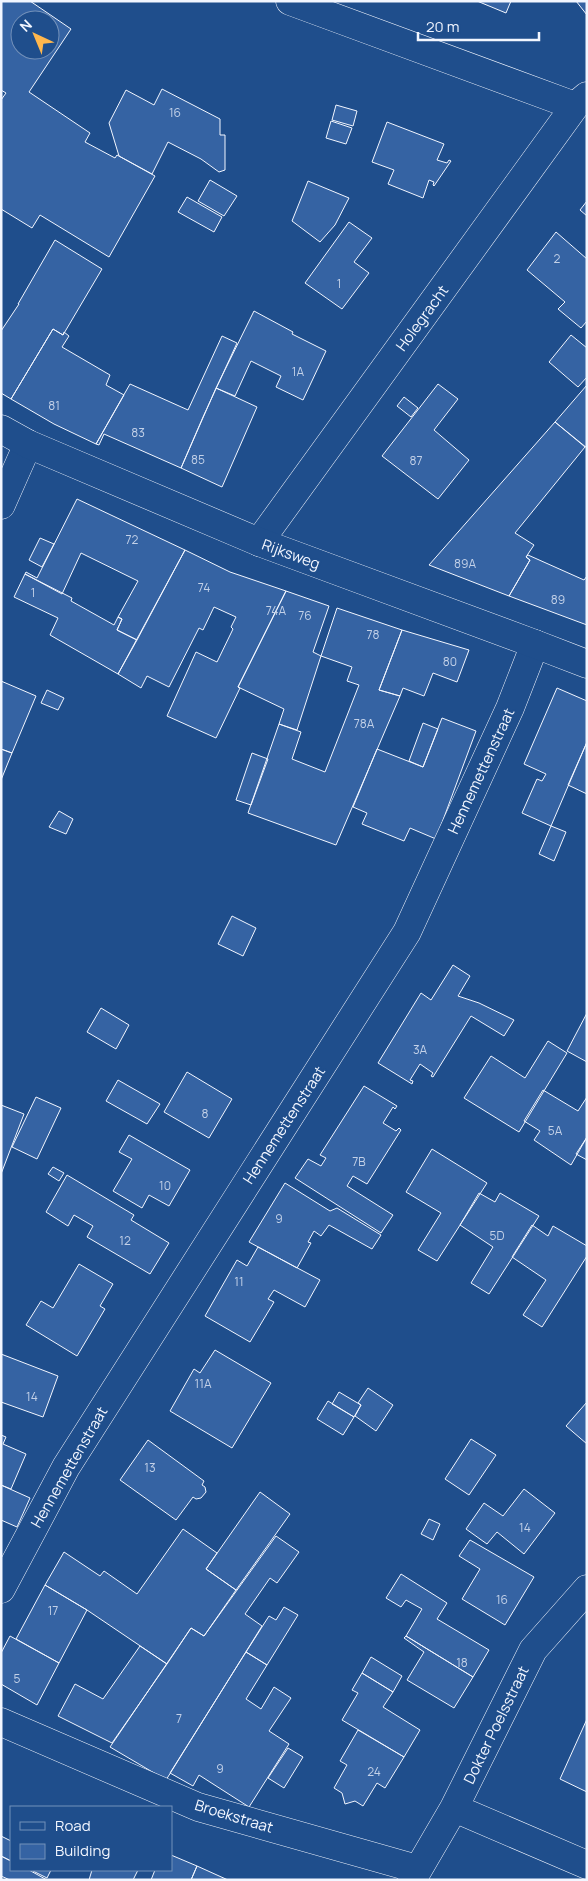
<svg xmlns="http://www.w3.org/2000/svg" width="588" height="1881" font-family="Manrope,sans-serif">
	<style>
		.building { fill: #3563a3; stroke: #f2f6ff; fill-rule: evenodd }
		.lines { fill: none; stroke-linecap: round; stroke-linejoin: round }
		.minor-casing { stroke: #f2f6ff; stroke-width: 29 }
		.tertiary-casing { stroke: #f2f6ff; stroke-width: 29 }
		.minor { stroke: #1f4e8c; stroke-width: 28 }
		.tertiary { stroke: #1f4e8c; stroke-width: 28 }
		.labels { text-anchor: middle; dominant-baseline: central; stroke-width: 4; stroke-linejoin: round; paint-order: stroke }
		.number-label { font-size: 12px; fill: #c3d1e8 }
		.street-label { font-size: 15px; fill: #f2f6ff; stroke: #1f4e8c }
	</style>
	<rect width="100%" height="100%" fill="#1f4e8c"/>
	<!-- building -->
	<path class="building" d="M 1,1 L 30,1 L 71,29 L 29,92 L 90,133 L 85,142 L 115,158 L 117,155 L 155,176 L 109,257 L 40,215 L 32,228 L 1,209 L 1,100 L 6,93 L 1,90 ZM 20,20 L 50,20 L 50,50 L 20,50 Z
		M 477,1 L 511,1 L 506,13 Z
		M 576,1 L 587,1 L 587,15 Z
		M 162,89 L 220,119 L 220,135 L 225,135 L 225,170 L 219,172 L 201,159 L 168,142 L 152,174 L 119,156 L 109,123 L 126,90 L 154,105 Z
		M 336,105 L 357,111 L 353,126 L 332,120 Z
		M 331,121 L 352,128 L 346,144 L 326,138 Z
		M 387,122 L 444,144 L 437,160 L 447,163 L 449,160 L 451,161 L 434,186 L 433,185 L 434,182 L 429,180 L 423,198 L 388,184 L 394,170 L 372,162 Z
		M 210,180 L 237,196 L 224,216 L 198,201 Z
		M 308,181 L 349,198 L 335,225 L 320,242 L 292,221 Z
		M 187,197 L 222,217 L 214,232 L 178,212 Z
		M 587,201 L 587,216 L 580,210 Z
		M 349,222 L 372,238 L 354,262 L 369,273 L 342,309 L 305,283 Z
		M 556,232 L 587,259 L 587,321 L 581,328 L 558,309 L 565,302 L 527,270 Z
		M 55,240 L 102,269 L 63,335 L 53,329 L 11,399 L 1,393 L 1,331 L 19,304 L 18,304 Z
		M 254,311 L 293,332 L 292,334 L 326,351 L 303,400 L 276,387 L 281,376 L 251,361 L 235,396 L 216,388 Z
		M 53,329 L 63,335 L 64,332 L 69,336 L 62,347 L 110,375 L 106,385 L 124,395 L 96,444 L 54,424 L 11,399 Z
		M 571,335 L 587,348 L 587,377 L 578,387 L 549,362 Z
		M 222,336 L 237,343 L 203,417 L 181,468 L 104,434 L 99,445 L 96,444 L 130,384 L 188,410 Z
		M 438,384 L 458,399 L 434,430 L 469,460 L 438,499 L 382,456 Z
		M 587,385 L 587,448 L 555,422 Z
		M 216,388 L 257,407 L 222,487 L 181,468 Z
		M 404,397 L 418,408 L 411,417 L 397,406 Z
		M 555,422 L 585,447 L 515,533 L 534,545 L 526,557 L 530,560 L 509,596 L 429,565 Z
		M 77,499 L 185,550 L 137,640 L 117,630 L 122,619 L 118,617 L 138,581 L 81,553 L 62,594 L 25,574 L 26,572 L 37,578 Z
		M 40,538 L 54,544 L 42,567 L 29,560 Z
		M 185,550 L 230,572 L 286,591 L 238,687 L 240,688 L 216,738 L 167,716 L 196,652 L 217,662 L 233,629 L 231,627 L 236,617 L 214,607 L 203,630 L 199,628 L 169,687 L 147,676 L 141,688 L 118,674 Z
		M 528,555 L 584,580 L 587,576 L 587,625 L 509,596 L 530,560 L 526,557 Z
		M 25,574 L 72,598 L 71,601 L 114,625 L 118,617 L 122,619 L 117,630 L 137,640 L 118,674 L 50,635 L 58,618 L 14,597 Z
		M 286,591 L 329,606 L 313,652 L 321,656 L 297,730 L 279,724 L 284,709 L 238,687 Z
		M 337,608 L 402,630 L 379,690 L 400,696 L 336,845 L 248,813 L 279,724 L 301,732 L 292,759 L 325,772 L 359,685 L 347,681 L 352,667 L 321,656 Z
		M 402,630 L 469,650 L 457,682 L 433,673 L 424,696 L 403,688 L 400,696 L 379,690 Z
		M 1,681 L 36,696 L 12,753 L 1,749 Z
		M 557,688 L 587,701 L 587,742 L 551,826 L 522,813 L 537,779 L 542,781 L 546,774 L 524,764 Z
		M 47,690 L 64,698 L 58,710 L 41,703 Z
		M 442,718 L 476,731 L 436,839 L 410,828 L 404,841 L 362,824 L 367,813 L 353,807 L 377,749 L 423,767 Z
		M 423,723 L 438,729 L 423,767 L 409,761 Z
		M 587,742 L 587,794 L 568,785 Z
		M 1,749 L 12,753 L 1,780 Z
		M 252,753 L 268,759 L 251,805 L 236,800 Z
		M 59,811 L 73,819 L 66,834 L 49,827 Z
		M 551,826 L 566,832 L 554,861 L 539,854 Z
		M 232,916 L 256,928 L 243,956 L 218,944 Z
		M 453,965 L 470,976 L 458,996 L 479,1003 L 514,1020 L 504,1036 L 471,1016 L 433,1077 L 431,1076 L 433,1073 L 420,1064 L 410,1080 L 413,1081 L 412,1084 L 378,1063 L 421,993 L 431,1000 Z
		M 101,1008 L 129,1025 L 116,1049 L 87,1032 Z
		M 587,1013 L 587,1062 L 567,1051 Z
		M 548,1041 L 567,1053 L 519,1132 L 464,1098 L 491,1056 L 525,1078 Z
		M 187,1072 L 232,1099 L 209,1138 L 164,1112 Z
		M 118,1080 L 160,1104 L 147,1124 L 106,1101 Z
		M 364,1086 L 397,1106 L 395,1109 L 393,1107 L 383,1123 L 396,1131 L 399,1128 L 401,1130 L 367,1184 L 353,1176 L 347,1186 L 393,1215 L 381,1233 L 295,1178 L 308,1159 L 321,1166 L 326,1158 L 320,1155 Z
		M 543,1090 L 578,1111 L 587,1097 L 587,1137 L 571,1165 L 534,1140 L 540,1131 L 524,1121 Z
		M 36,1097 L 61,1108 L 37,1159 L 12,1147 Z
		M 1,1105 L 24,1114 L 1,1174 Z
		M 129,1135 L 190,1170 L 169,1206 L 149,1195 L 142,1208 L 113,1191 L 132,1159 L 119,1152 Z
		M 587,1137 L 587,1160 L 576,1154 Z
		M 432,1149 L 487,1183 L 437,1261 L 418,1250 L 441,1213 L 406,1192 Z
		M 53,1167 L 64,1173 L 59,1181 L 48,1174 Z
		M 67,1175 L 134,1215 L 131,1220 L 169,1243 L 150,1274 L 87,1237 L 93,1226 L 74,1215 L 68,1226 L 46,1212 Z
		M 285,1183 L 330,1211 L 337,1208 L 381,1235 L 372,1249 L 329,1225 L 321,1236 L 314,1231 L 308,1242 L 311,1243 L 297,1268 L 249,1242 Z
		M 479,1193 L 495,1202 L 500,1193 L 539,1216 L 489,1294 L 471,1283 L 493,1247 L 460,1225 Z
		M 532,1225 L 548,1236 L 553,1226 L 587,1246 L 587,1256 L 542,1327 L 523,1315 L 546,1280 L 512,1257 Z
		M 258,1247 L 320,1280 L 305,1307 L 274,1290 L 268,1299 L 274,1302 L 250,1342 L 205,1316 L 237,1260 L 247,1266 Z
		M 79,1264 L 113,1284 L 100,1306 L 105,1309 L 77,1356 L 26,1325 L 41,1301 L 53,1308 Z
		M 215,1350 L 271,1383 L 232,1448 L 170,1411 L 194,1369 L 200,1373 Z
		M 1,1354 L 58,1376 L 43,1417 L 1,1402 Z
		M 368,1388 L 393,1405 L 376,1431 L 355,1416 L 361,1405 L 358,1403 Z
		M 339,1392 L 361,1405 L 354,1417 L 332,1404 Z
		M 328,1401 L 354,1417 L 343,1435 L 317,1419 Z
		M 587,1402 L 587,1444 L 566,1426 Z
		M 1,1435 L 6,1437 L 3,1444 L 26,1454 L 11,1489 L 1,1485 Z
		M 471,1439 L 496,1455 L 469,1495 L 445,1479 Z
		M 148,1440 L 204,1481 L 202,1485 L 205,1487 L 206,1492 L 201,1498 L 196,1499 L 193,1497 L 176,1520 L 120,1480 Z
		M 1,1485 L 30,1498 L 17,1527 L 1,1520 Z
		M 524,1489 L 555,1513 L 524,1554 L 497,1532 L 487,1544 L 466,1529 L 484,1503 L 503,1516 Z
		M 260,1492 L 290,1514 L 236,1590 L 206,1569 Z
		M 429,1519 L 440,1524 L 433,1540 L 421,1534 Z
		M 183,1529 L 217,1553 L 206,1569 L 236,1590 L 204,1636 L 191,1628 L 167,1664 L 87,1610 L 45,1585 L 64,1552 L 100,1576 L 104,1571 L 137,1594 Z
		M 276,1536 L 299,1552 L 277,1583 L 270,1578 L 245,1614 L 262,1626 L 166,1780 L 110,1747 L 191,1628 L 204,1636 Z
		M 470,1540 L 534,1577 L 505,1625 L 462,1599 L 480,1569 L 459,1556 Z
		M 401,1574 L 447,1603 L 437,1619 L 489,1650 L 473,1677 L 406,1636 L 422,1609 L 406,1600 L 401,1607 L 386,1598 Z
		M 45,1585 L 87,1610 L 59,1663 L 16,1639 Z
		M 284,1607 L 298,1615 L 267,1665 L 246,1652 L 269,1616 L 276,1620 Z
		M 10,1636 L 59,1663 L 37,1705 L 1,1684 L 1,1653 Z
		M 406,1636 L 473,1677 L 454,1708 L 407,1680 L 424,1652 L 404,1638 Z
		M 140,1646 L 167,1664 L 112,1743 L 58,1716 L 75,1684 L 103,1699 Z
		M 246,1652 L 267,1665 L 246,1699 L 261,1709 L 274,1687 L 291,1698 L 269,1731 L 289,1744 L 249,1807 L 199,1775 L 193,1786 L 170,1773 Z
		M 371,1657 L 402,1676 L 393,1692 L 362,1673 Z
		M 362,1673 L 393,1692 L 383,1707 L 420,1730 L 404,1757 L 342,1720 L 358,1693 L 352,1690 Z
		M 587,1719 L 587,1792 L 560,1779 Z
		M 358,1730 L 404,1757 L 385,1788 L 377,1783 L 363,1806 L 355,1801 L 345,1804 L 342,1793 L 334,1788 L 347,1765 L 340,1761 Z
		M 288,1748 L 303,1757 L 284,1788 L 268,1778 Z
		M 1,1836 L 11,1841 L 11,1861 L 1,1856 Z
		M 171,1855 L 197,1866 L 191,1880 L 151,1880 L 155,1870 L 171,1870 Z
		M 1,1856 L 11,1861 L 11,1870 L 29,1870 L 47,1880 L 10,1880 L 1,1876 Z
		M 197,1866 L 228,1880 L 191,1880 Z
		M 33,1870 L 51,1870 L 47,1878 L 33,1871 Z
		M 92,1870 L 138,1870 L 133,1880 L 89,1880 Z"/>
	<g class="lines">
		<defs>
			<path id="minor" d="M 290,1 L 575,106
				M 1,505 L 28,444
				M 259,542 L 575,106 L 587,96
				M 1,1589 L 66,1467 L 407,932 L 510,708 L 535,644
				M 1,1722 L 198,1807 L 417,1869
				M 454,1808 L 587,1865
				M 412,1880 L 454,1808 L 533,1650 L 587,1589"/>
			<path id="tertiary" d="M 1,429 L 28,444 L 259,542 L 535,644 L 587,664"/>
		</defs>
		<!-- minor casing -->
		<use href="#minor" class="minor-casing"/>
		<!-- tertiary casing -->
		<use href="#tertiary" class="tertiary-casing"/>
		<!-- minor -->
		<use href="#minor" class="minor"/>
		<!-- tertiary -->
		<use href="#tertiary" class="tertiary"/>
	</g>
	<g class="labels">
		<!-- number labels -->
		<g class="number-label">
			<text x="175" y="112">16</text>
			<text x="557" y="258">2</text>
			<text x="339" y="283">1</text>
			<text x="298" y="371">1A</text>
			<text x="54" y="405">81</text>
			<text x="138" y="432">83</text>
			<text x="198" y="459">85</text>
			<text x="416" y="460">87</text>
			<text x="132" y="539">72</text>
			<text x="465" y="563">89A</text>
			<text x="204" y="587">74</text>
			<text x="33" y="592">1</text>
			<text x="558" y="599">89</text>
			<text x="276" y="610">74A</text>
			<text x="305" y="615">76</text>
			<text x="373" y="634">78</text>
			<text x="450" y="661">80</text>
			<text x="364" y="723">78A</text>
			<text x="420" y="1049">3A</text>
			<text x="205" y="1113">8</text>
			<text x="555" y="1130">5A</text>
			<text x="359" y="1161">7B</text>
			<text x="165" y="1185">10</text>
			<text x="279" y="1218">9</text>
			<text x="497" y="1235">5D</text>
			<text x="125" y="1240">12</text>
			<text x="239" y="1281">11</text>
			<text x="203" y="1383">11A</text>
			<text x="32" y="1396">14</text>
			<text x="150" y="1467">13</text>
			<text x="525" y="1527">14</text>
			<text x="502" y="1599">16</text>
			<text x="53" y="1610">17</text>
			<text x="462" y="1662">18</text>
			<text x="17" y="1678">5</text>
			<text x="179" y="1718">7</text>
			<text x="220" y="1768">9</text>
			<text x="374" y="1771">24</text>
		</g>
		<!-- street labels -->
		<g class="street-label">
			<text transform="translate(422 318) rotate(-54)">Holegracht</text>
			<text transform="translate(291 554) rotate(20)">Rijksweg</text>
			<text transform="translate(481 771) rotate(-65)">Hennemettenstraat</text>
			<text transform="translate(284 1125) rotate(-57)">Hennemettenstraat</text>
			<text transform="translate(69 1467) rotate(-60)">Hennemettenstraat</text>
			<text transform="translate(496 1725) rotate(-64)">Dokter Poelsstraat</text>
			<text transform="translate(234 1816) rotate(17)">Broekstraat</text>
		</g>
	</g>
	<!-- border -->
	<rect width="588" height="1881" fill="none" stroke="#f2f6ff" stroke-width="5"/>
	<!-- legend -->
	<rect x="10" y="1806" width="162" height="65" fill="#1f4e8c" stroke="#7391ba"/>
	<rect x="20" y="1822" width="25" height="8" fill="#1f4e8c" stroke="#7391ba"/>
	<text x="55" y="1831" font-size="15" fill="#f2f6ff">Road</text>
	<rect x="20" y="1844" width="25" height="15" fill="#3563a3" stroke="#7391ba"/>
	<text x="55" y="1856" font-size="15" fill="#f2f6ff">Building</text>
	<!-- north arrow -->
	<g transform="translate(35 35) rotate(316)"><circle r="24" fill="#1f4e8c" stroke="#7391ba"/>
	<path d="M0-4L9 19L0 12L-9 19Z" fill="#ffb74d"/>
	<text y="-8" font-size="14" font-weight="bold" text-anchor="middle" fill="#f2f6ff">N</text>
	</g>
	<!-- scale -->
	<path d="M418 32v8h121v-8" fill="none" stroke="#f2f6ff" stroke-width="2.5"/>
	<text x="426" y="32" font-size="15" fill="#f2f6ff" stroke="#1f4e8c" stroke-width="4" paint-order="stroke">20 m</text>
</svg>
